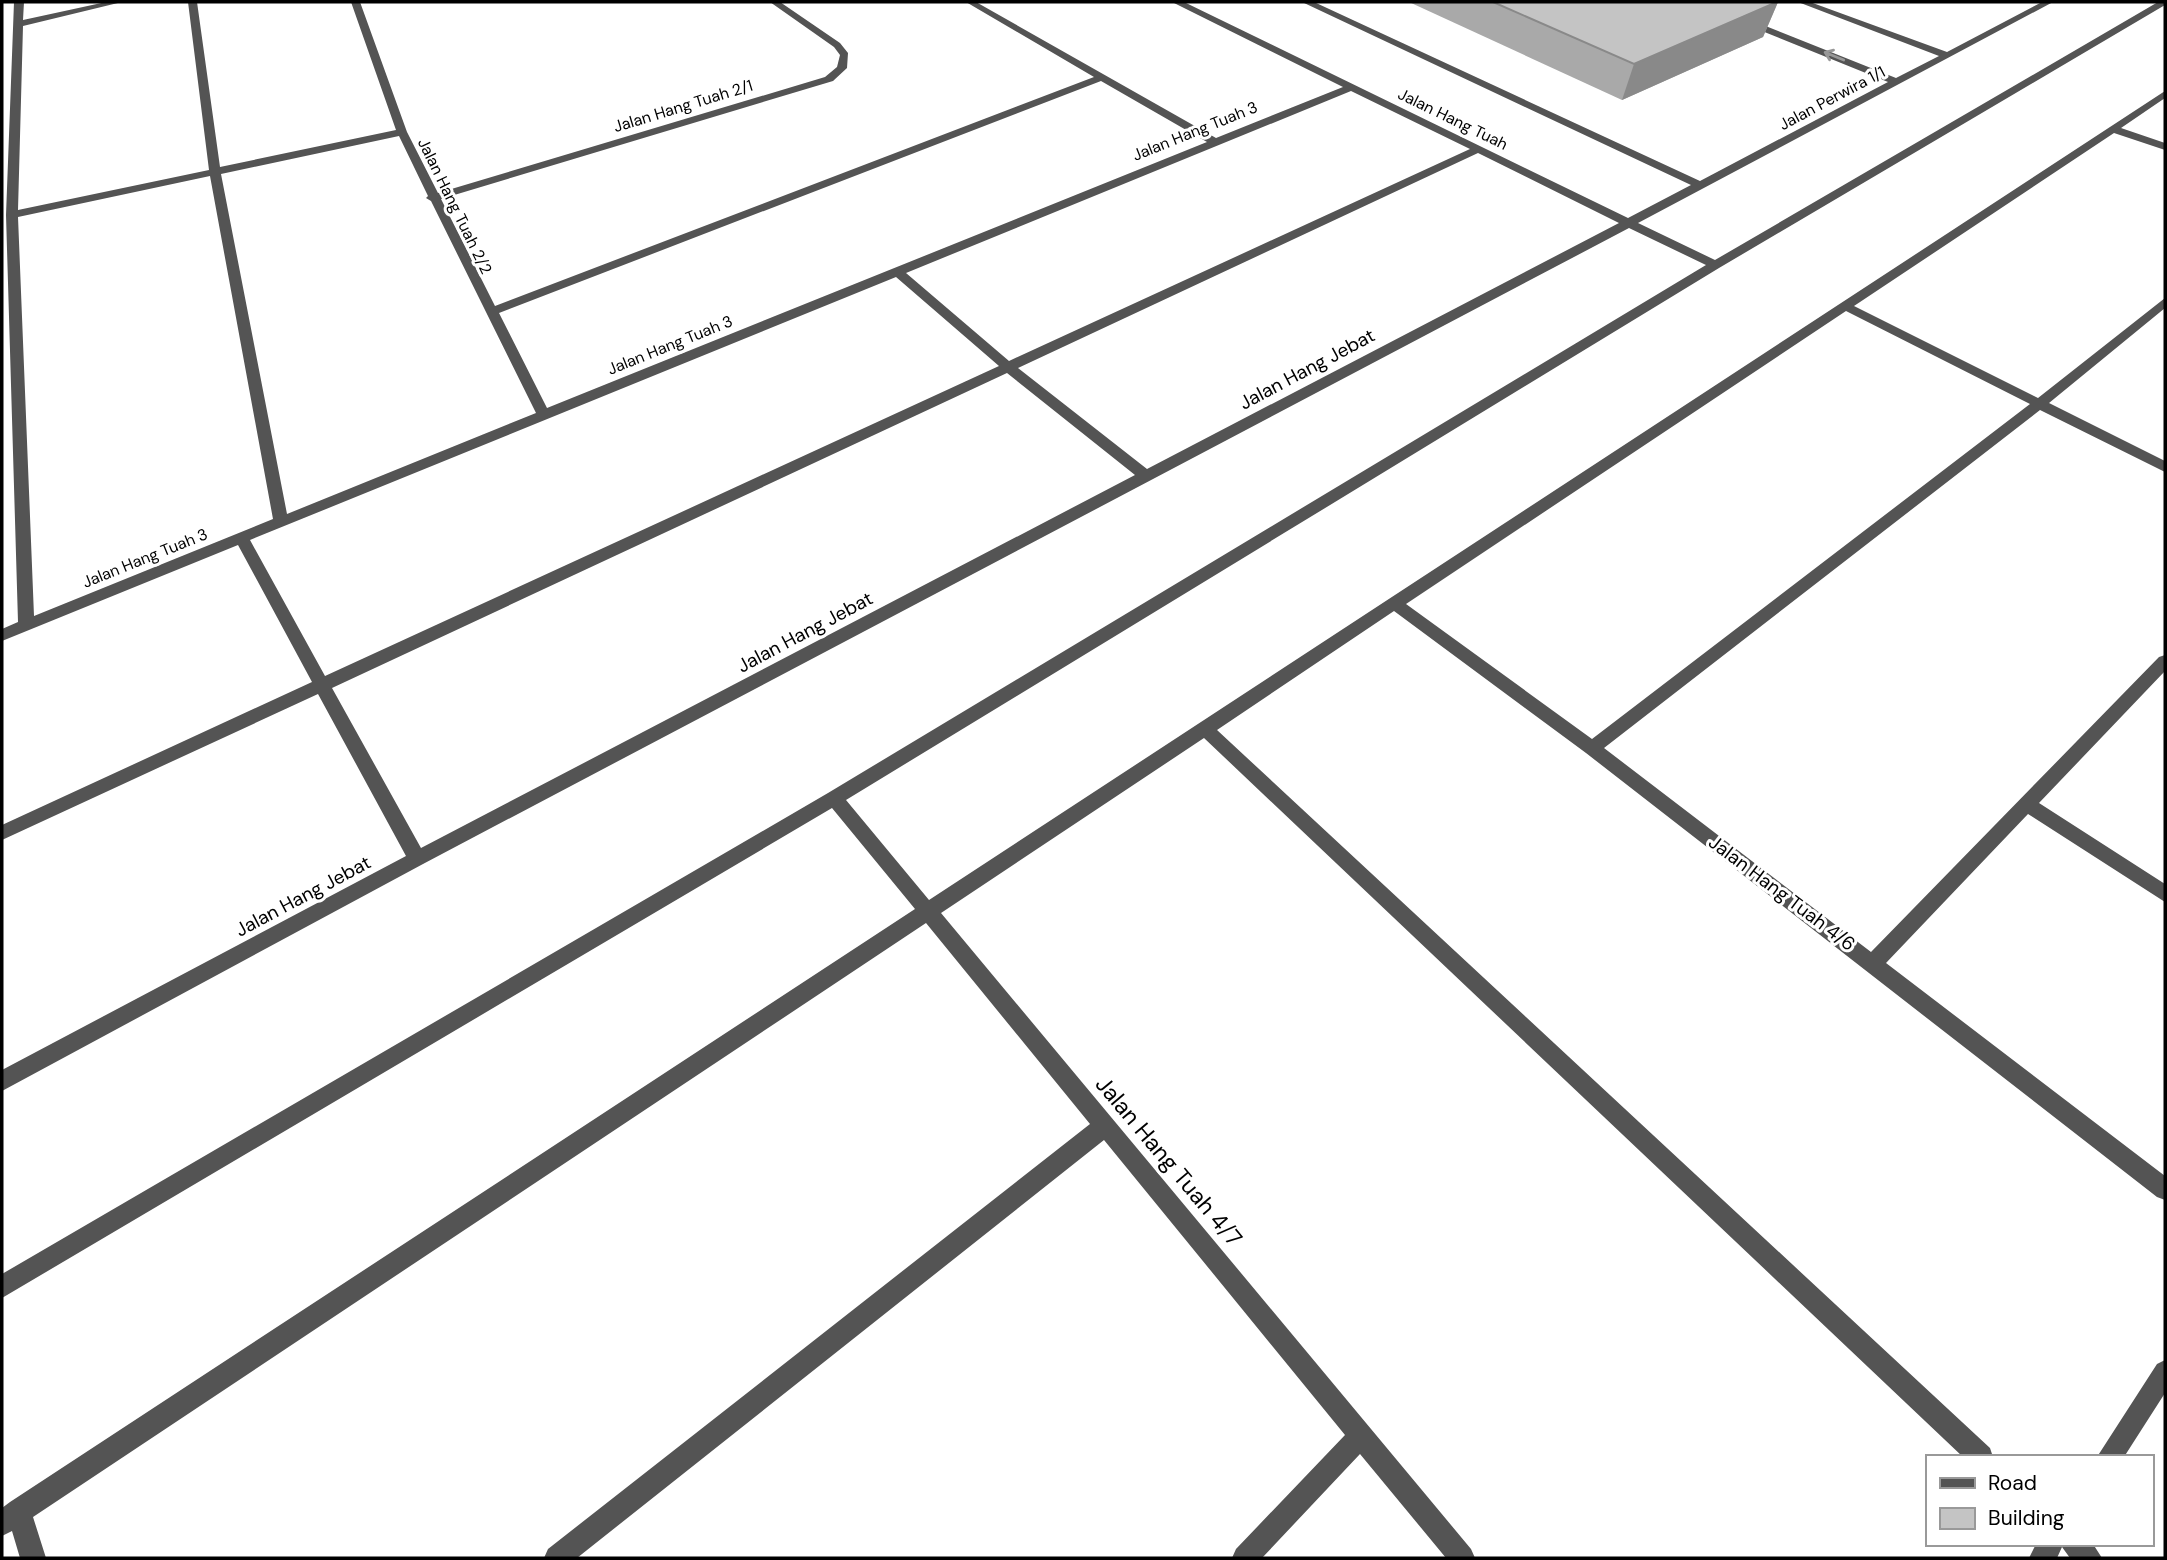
<svg xmlns="http://www.w3.org/2000/svg" width="2167" height="1560" font-family="'DM Sans',sans-serif">
	<style>
		.lines { fill: none; stroke-linecap: round; stroke-linejoin: round }
		.minor { fill: #545454; fill-rule: evenodd }
		.wall { fill: #a9a9a9 }
		.shaded-wall { fill: #898989 }
		.building { fill: #c4c4c4; stroke: #898989; stroke-width: 2 }
		.oneway { stroke: #989898 }
		.labels { text-anchor: middle; dominant-baseline: central; stroke-width: 6; stroke-linejoin: round; paint-order: stroke }
		.far-street-label { font-size: 16px; fill: #000; stroke: #fff }
		.street-label { font-size: 19px; fill: #000; stroke: #fff }
		.near-street-label { font-size: 23px; fill: #000; stroke: #fff }
	</style>
	<rect width="100%" height="100%" fill="#fff"/>
	<g class="lines">
		<!-- minor -->
		<path class="minor" d="M 14,2 L 24,2 L 23,20 L 106,2 L 122,2 L 23,26 L 18,210 L 209,170 L 188,2 L 197,2 L 220,167 L 396,130 L 351,2 L 360,2 L 407,132 L 438,193 L 825,77 L 837,67 L 840,55 L 834,47 L 770,2 L 780,2 L 840,43 L 848,53 L 847,68 L 833,81 L 441,199 L 495,306 L 1094,77 L 966,2 L 976,2 L 1216,138 L 1343,87 L 1172,2 L 1184,2 L 1628,218 L 1691,185 L 1302,2 L 1314,2 L 1700,181 L 1888,82 L 1742,23 L 1742,19 L 1748,19 L 1896,78 L 1939,56 L 1798,2 L 1810,2 L 1947,52 L 2042,2 L 2053,2 L 1638,223 L 1715,260 L 2158,2 L 2165,2 L 2165,5 L 1719,268 L 846,800 L 929,900 L 2165,91 L 2165,98 L 2121,128 L 2165,143 L 2165,150 L 2114,133 L 1854,306 L 2038,398 L 2165,298 L 2165,308 L 2049,403 L 2165,461 L 2165,472 L 2040,410 L 1604,748 L 1871,952 L 2159,657 L 2165,655 L 2165,671 L 2039,803 L 2165,884 L 2165,902 L 2028,814 L 1886,963 L 2165,1176 L 2165,1200 L 2157,1197 L 1586,753 L 1394,611 L 1217,730 L 1990,1448 L 1993,1457 L 1963,1457 L 1204,738 L 941,913 L 1471,1549 L 1475,1558 L 1446,1558 L 1360,1454 L 1262,1558 L 1232,1558 L 1236,1549 L 1345,1435 L 1104,1140 L 577,1558 L 544,1558 L 548,1549 L 1090,1124 L 926,923 L 33,1517 L 46,1558 L 20,1558 L 12,1531 L 2,1536 L 2,1508 L 10,1502 L 915,909 L 832,808 L 2,1298 L 2,1274 L 828,793 L 1706,265 L 1629,228 L 423,864 L 2,1091 L 2,1070 L 406,856 L 318,694 L 2,840 L 2,825 L 312,682 L 238,545 L 2,641 L 2,629 L 18,622 L 6,215 ZM 1101,81 L 1207,142 L 547,408 L 499,313 ZM 1351,91 L 1470,149 L 1009,361 L 906,273 ZM 399,136 L 428,196 L 426,198 L 431,201 L 536,413 L 287,514 L 221,174 ZM 1478,153 L 1619,223 L 1147,469 L 1018,368 ZM 210,176 L 273,519 L 34,616 L 18,217 ZM 896,277 L 999,366 L 325,676 L 250,540 ZM 1846,311 L 2030,404 L 1592,739 L 1406,604 ZM 1007,373 L 1135,475 L 421,848 L 332,688 Z
			M 2165,1360 L 2165,1393 L 2124,1457 L 2097,1457 L 2157,1364 Z
			M 2036,1544 L 2093,1544 L 2102,1558 L 2070,1558 L 2062,1547 L 2057,1558 L 2029,1558 Z"/>
	</g>
	<!-- wall -->
	<path class="wall" d="M 1409,2 L 1778,2 L 1763,37 L 1622,100 Z"/>
	<!-- shaded-wall -->
	<path class="shaded-wall" d="M 1778,2 L 1763,37 L 1622,100 L 1634,64 Z"/>
	<!-- building -->
	<path class="building" d="M 1493,2 L 1777,2 L 1634,64 Z"/>
	<!-- one-way arrows -->
	<defs><path id="oneway-shaft" d="M-6 0H5M1.5-3L5.5 0L1.5 3" fill="none" stroke-width="1.6" stroke-linecap="round" stroke-linejoin="round" transform="scale(1.75)"/></defs>
	<use class="oneway" href="#oneway-shaft" transform="translate(1834 56) rotate(-158)"/>
	<g class="labels">
		<!-- far-street labels -->
		<g class="far-street-label">
			<text transform="translate(1832 98) rotate(-28)">Jalan Perwira 1/1</text>
			<text transform="translate(683 106) rotate(-17)">Jalan Hang Tuah 2/1</text>
			<text transform="translate(1453 119) rotate(26)">Jalan Hang Tuah</text>
			<text transform="translate(1195 131) rotate(-22)">Jalan Hang Tuah 3</text>
			<text transform="translate(455 206) rotate(64)">Jalan Hang Tuah 2/2</text>
			<text transform="translate(670 345) rotate(-22)">Jalan Hang Tuah 3</text>
			<text transform="translate(145 558) rotate(-22)">Jalan Hang Tuah 3</text>
		</g>
		<!-- street labels -->
		<g class="street-label">
			<text transform="translate(1307 369) rotate(-28)">Jalan Hang Jebat</text>
			<text transform="translate(805 632) rotate(-28)">Jalan Hang Jebat</text>
			<text transform="translate(1782 893) rotate(37)">Jalan Hang Tuah 4/6</text>
			<text transform="translate(303 896) rotate(-28)">Jalan Hang Jebat</text>
		</g>
		<!-- near-street labels -->
		<g class="near-street-label">
			<text transform="translate(1169 1161) rotate(50)">Jalan Hang Tuah 4/7</text>
		</g>
	</g>
	<!-- border -->
	<rect width="2167" height="1560" fill="none" stroke="#000000" stroke-width="7"/>
	<!-- legend -->
	<rect x="1926" y="1455" width="228" height="91" fill="#ffffff" stroke="#999999" stroke-width="2"/>
	<rect x="1940" y="1478" width="35" height="10" fill="#545454" stroke="#999999" stroke-width="2"/>
	<text x="1988" y="1490" font-size="21" fill="#000000">Road</text>
	<rect x="1940" y="1508" width="35" height="21" fill="#c4c4c4" stroke="#999999" stroke-width="2"/>
	<text x="1988" y="1525" font-size="21" fill="#000000">Building</text>
</svg>
